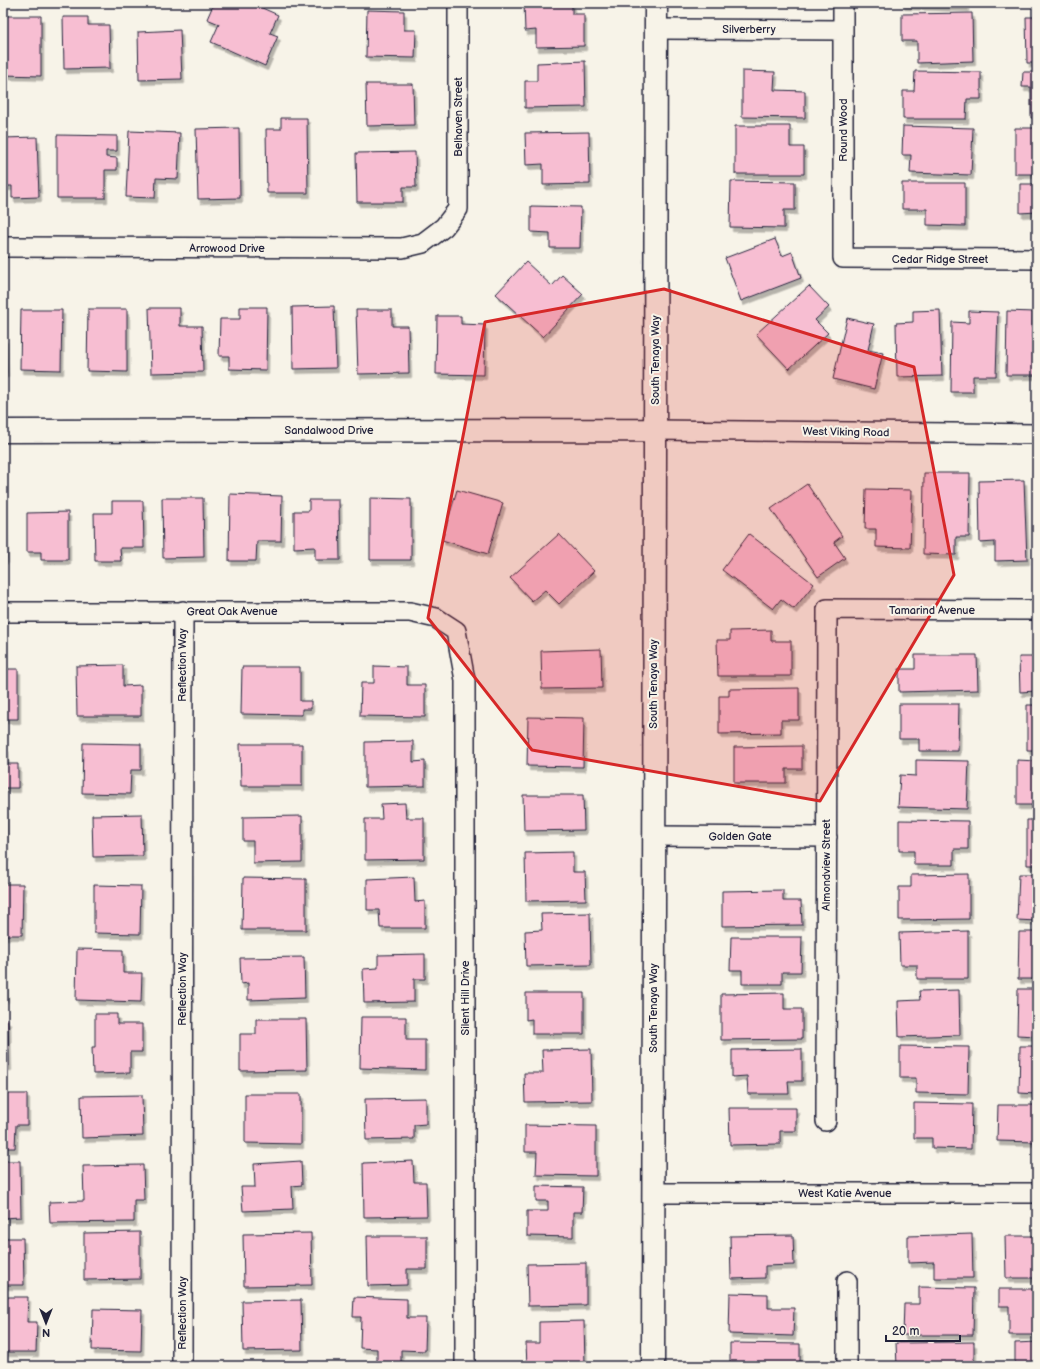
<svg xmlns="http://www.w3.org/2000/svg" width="1040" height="1369" font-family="'Balsamiq Sans',sans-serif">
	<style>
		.building { fill: #f7bed2; stroke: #22223b; filter: url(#shadow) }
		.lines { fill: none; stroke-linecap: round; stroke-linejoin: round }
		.minor-casing { stroke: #22223b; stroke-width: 22 }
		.tertiary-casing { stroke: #22223b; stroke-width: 25 }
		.minor { stroke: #f7f3e8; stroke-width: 19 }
		.tertiary { stroke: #f7f3e8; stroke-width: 22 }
		.marked { fill: #d62828; fill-opacity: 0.2; stroke: #d62828; stroke-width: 3; stroke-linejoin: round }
		.labels { text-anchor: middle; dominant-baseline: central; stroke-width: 4; stroke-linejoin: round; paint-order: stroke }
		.street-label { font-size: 11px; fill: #22223b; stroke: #f7f3e8 }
	</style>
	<defs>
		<filter id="shadow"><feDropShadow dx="2.5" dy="4.5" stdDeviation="0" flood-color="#0004"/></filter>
	</defs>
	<rect width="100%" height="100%" fill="#f7f3e8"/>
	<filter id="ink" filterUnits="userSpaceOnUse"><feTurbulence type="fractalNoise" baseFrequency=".025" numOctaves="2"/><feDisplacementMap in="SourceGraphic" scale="8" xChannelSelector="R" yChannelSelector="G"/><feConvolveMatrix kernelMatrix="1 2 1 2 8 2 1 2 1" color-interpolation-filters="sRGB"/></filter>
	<g filter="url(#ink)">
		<!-- building -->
		<path class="building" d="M 214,3 L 251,3 L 278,15 L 270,33 L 278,36 L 265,66 L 211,42 L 219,24 L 207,19 Z
			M 524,3 L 572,3 L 572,14 L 584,14 L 584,46 L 536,47 L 536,30 L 525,31 Z
			M 902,3 L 966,3 L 966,7 L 902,5 Z
			M 367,10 L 404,11 L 404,30 L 416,30 L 415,58 L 366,57 Z
			M 972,13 L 973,61 L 917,63 L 917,41 L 902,41 L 902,14 Z
			M 3,16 L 41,16 L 41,76 L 3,75 Z
			M 63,17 L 88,17 L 88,25 L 109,25 L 110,68 L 64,69 Z
			M 1026,17 L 1037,17 L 1037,63 L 1027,63 Z
			M 180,30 L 182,79 L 139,80 L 138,32 Z
			M 585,61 L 586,107 L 525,108 L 525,81 L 537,81 L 537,63 Z
			M 742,71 L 775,72 L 774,90 L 805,91 L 805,118 L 742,117 Z
			M 915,71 L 981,72 L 981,99 L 967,99 L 966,119 L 903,119 L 903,91 L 914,91 Z
			M 1023,72 L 1037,72 L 1037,118 L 1031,118 L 1031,87 L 1022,87 Z
			M 366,84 L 413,84 L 414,125 L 367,126 Z
			M 281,118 L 307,118 L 308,193 L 267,193 L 266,129 L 281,129 Z
			M 735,126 L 790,126 L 790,147 L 804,147 L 804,174 L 735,174 Z
			M 903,126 L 973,128 L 971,175 L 910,173 L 911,155 L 902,155 Z
			M 239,128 L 240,198 L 198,199 L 196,129 Z
			M 1015,128 L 1037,128 L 1037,174 L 1015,174 Z
			M 129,131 L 180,133 L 178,179 L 156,178 L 155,198 L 126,197 Z
			M 589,132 L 590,184 L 543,185 L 543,164 L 526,165 L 525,133 Z
			M 57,135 L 117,136 L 117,151 L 106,151 L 106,157 L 117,158 L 117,170 L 105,170 L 105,198 L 57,198 Z
			M 37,137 L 39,197 L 12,198 L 12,186 L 3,186 L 3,138 Z
			M 415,152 L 416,187 L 403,187 L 403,202 L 357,202 L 356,153 Z
			M 731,181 L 795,182 L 795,210 L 784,210 L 784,228 L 730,227 Z
			M 902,183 L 965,183 L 965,226 L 927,225 L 927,209 L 902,209 Z
			M 1020,184 L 1037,184 L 1037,212 L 1020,213 Z
			M 531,206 L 581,207 L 580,248 L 550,248 L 550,233 L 531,232 Z
			M 775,239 L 782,256 L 792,252 L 801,278 L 741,301 L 725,258 Z
			M 526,262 L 552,286 L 562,275 L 583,294 L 543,337 L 496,294 Z
			M 809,286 L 829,307 L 815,320 L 828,333 L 789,369 L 756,334 Z
			M 334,306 L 336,368 L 293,369 L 292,307 Z
			M 240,307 L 267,307 L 266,370 L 229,369 L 229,356 L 219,356 L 220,319 L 240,319 Z
			M 149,308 L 180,308 L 180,326 L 202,326 L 203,372 L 151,373 Z
			M 88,309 L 127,309 L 127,372 L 87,371 Z
			M 21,310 L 62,310 L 61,370 L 20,369 Z
			M 356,310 L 392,310 L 392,326 L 408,326 L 409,373 L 358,374 Z
			M 940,310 L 942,376 L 897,377 L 896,323 L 913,322 L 913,311 Z
			M 969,311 L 998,312 L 996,376 L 973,376 L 973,392 L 951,392 L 952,322 L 969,323 Z
			M 1007,311 L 1033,312 L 1032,338 L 1037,338 L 1037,375 L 1006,375 Z
			M 437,316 L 461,316 L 461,324 L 485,325 L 484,375 L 436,374 Z
			M 847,318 L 874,324 L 868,350 L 883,353 L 874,389 L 833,379 Z
			M 3,338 L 5,338 L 6,373 L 3,373 Z
			M 924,473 L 970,473 L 969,537 L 956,537 L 956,555 L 923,554 Z
			M 1024,480 L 1027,560 L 995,561 L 995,542 L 980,543 L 979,481 Z
			M 807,484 L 842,536 L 834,542 L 845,558 L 818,577 L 771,509 Z
			M 866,489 L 912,490 L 910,548 L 876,547 L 876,529 L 865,529 Z
			M 457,490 L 503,503 L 488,554 L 442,540 Z
			M 3,494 L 5,494 L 6,559 L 3,559 Z
			M 230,494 L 282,496 L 281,541 L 257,541 L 256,561 L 229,561 Z
			M 162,498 L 203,498 L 204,557 L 163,558 Z
			M 370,498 L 411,499 L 411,560 L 370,560 Z
			M 309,500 L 339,500 L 340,560 L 315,560 L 315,547 L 294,548 L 294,511 L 309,511 Z
			M 112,501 L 143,501 L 144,548 L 120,548 L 121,561 L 95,561 L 94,513 L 112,513 Z
			M 68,512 L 68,560 L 41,560 L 41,552 L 27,552 L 27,513 Z
			M 559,534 L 594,571 L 559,604 L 545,590 L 532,601 L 510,578 Z
			M 749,534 L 814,584 L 794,609 L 781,599 L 773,609 L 722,570 Z
			M 771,630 L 771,641 L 791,641 L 791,676 L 718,676 L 717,640 L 730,640 L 730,631 Z
			M 601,649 L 602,688 L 542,689 L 541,651 Z
			M 915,655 L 977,655 L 978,690 L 899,692 L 899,669 L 915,669 Z
			M 1019,657 L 1037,657 L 1037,691 L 1020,692 Z
			M 123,665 L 123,686 L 141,685 L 141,716 L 77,716 L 76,666 Z
			M 374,666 L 407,667 L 407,685 L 425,685 L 425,717 L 360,716 L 361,683 L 374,683 Z
			M 242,667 L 300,667 L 300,701 L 311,701 L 311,709 L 302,709 L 302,715 L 241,714 Z
			M 3,669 L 18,669 L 18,719 L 3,719 Z
			M 799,688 L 799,720 L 781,720 L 781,733 L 719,734 L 719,696 L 729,696 L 729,689 Z
			M 899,704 L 959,704 L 958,751 L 919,751 L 919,739 L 899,739 Z
			M 1027,705 L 1037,705 L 1037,750 L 1027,750 Z
			M 528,717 L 584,718 L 583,767 L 527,766 Z
			M 413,741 L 413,762 L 425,761 L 425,786 L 365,787 L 365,742 Z
			M 83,743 L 141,744 L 141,770 L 131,770 L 130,794 L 82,793 Z
			M 240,744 L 302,744 L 302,786 L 241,786 Z
			M 802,746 L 802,769 L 786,769 L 786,783 L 734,783 L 734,747 Z
			M 3,747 L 6,747 L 7,764 L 18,764 L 18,788 L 3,788 Z
			M 916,760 L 969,761 L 967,809 L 898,807 L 900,775 L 916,776 Z
			M 1017,760 L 1037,761 L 1037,805 L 1017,805 Z
			M 523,795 L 583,795 L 584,830 L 524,831 Z
			M 405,803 L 406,818 L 424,818 L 424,859 L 365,860 L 365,819 L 382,819 L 381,804 Z
			M 3,808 L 5,808 L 6,857 L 3,857 Z
			M 142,814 L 143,856 L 93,857 L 92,815 Z
			M 302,816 L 302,862 L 253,863 L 253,841 L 243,841 L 243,817 Z
			M 899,820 L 968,821 L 968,849 L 954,849 L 954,865 L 914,865 L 914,851 L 899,851 Z
			M 1027,820 L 1037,820 L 1037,865 L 1027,865 Z
			M 573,852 L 573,872 L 585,872 L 586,900 L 526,901 L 525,853 Z
			M 969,874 L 969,919 L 899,920 L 899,887 L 911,887 L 911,875 Z
			M 1019,874 L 1037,874 L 1037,921 L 1017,920 Z
			M 414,877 L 415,902 L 425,901 L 425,928 L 380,928 L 379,910 L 367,910 L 367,879 Z
			M 243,878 L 306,879 L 306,930 L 242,930 Z
			M 3,884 L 23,884 L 22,935 L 3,935 Z
			M 94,885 L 141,886 L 140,934 L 94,933 Z
			M 783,890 L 783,901 L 801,901 L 802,925 L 722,926 L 722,891 Z
			M 590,913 L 591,965 L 526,966 L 525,931 L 542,930 L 541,914 Z
			M 968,931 L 968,979 L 917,979 L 917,965 L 900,965 L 899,933 Z
			M 1019,932 L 1037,932 L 1037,979 L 1018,979 Z
			M 731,937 L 802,937 L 801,972 L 782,972 L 782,984 L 742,984 L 742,970 L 730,970 Z
			M 77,949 L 123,950 L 123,973 L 142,973 L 141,1002 L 76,1000 Z
			M 3,951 L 5,951 L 6,998 L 3,998 Z
			M 425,954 L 425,979 L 414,979 L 414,1002 L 364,1003 L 363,969 L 378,968 L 378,955 Z
			M 304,957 L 305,998 L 248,1000 L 248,983 L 241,984 L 240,958 Z
			M 1018,989 L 1037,989 L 1037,1036 L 1017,1035 Z
			M 959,990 L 960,1035 L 899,1037 L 898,1001 L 920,1000 L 919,991 Z
			M 526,993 L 584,993 L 584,1034 L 532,1034 L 532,1019 L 526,1020 Z
			M 784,993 L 784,1009 L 802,1009 L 802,1039 L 721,1040 L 721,994 Z
			M 95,1014 L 117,1014 L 117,1024 L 142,1024 L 142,1052 L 130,1052 L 130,1073 L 93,1074 L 92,1047 L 95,1047 Z
			M 361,1017 L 406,1017 L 406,1040 L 425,1040 L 425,1070 L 360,1068 Z
			M 3,1019 L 8,1019 L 9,1066 L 3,1066 Z
			M 256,1019 L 306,1019 L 307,1070 L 240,1071 L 240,1034 L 256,1034 Z
			M 900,1046 L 969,1047 L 968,1094 L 916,1093 L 916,1078 L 900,1078 Z
			M 1020,1046 L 1037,1046 L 1037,1094 L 1019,1093 Z
			M 591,1049 L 592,1101 L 525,1102 L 524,1073 L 543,1073 L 542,1050 Z
			M 802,1049 L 802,1081 L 788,1081 L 789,1094 L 748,1094 L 747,1076 L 732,1077 L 732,1050 Z
			M 3,1094 L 27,1094 L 27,1125 L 16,1125 L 15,1148 L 3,1148 Z
			M 245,1094 L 301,1094 L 301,1144 L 245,1143 Z
			M 142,1095 L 143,1136 L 82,1138 L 81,1096 Z
			M 426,1098 L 426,1124 L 414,1125 L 414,1139 L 366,1140 L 365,1099 Z
			M 914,1103 L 972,1104 L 971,1149 L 932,1148 L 932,1138 L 914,1138 Z
			M 998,1105 L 1037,1105 L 1037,1142 L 997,1141 Z
			M 729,1108 L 796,1108 L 796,1131 L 780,1131 L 780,1144 L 730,1145 Z
			M 525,1125 L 596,1126 L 596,1176 L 536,1175 L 537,1152 L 525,1152 Z
			M 3,1161 L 20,1161 L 21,1217 L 3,1218 Z
			M 301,1161 L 302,1185 L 292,1186 L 293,1209 L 243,1211 L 241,1187 L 255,1187 L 254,1164 Z
			M 413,1161 L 414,1182 L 426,1182 L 427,1216 L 364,1217 L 363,1163 Z
			M 143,1165 L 144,1200 L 134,1200 L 134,1222 L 50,1223 L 49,1202 L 84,1201 L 83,1166 Z
			M 536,1186 L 583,1187 L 582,1212 L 573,1212 L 573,1237 L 527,1236 L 527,1211 L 548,1211 L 548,1201 L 536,1201 Z
			M 140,1232 L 140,1279 L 84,1280 L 84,1233 Z
			M 311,1233 L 312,1285 L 244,1286 L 243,1234 Z
			M 972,1234 L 973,1278 L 934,1278 L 934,1262 L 908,1263 L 908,1236 Z
			M 793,1235 L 794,1265 L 765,1266 L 765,1278 L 731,1279 L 730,1236 Z
			M 367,1236 L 427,1236 L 427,1269 L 407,1269 L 407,1285 L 368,1286 Z
			M 1005,1236 L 1037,1236 L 1037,1278 L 1006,1278 Z
			M 3,1238 L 23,1238 L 24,1285 L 3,1285 Z
			M 586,1263 L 586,1305 L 528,1306 L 527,1264 Z
			M 919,1287 L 974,1288 L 973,1335 L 903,1335 L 904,1304 L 919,1304 Z
			M 999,1289 L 1037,1289 L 1037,1335 L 1009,1335 L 1009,1306 L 999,1306 Z
			M 730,1293 L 768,1294 L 768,1308 L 794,1308 L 793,1336 L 729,1334 Z
			M 3,1297 L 28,1297 L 27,1322 L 37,1322 L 36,1352 L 3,1352 Z
			M 354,1297 L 407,1299 L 407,1318 L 426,1318 L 425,1351 L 401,1350 L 401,1363 L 377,1362 L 377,1349 L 360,1348 L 361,1317 L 353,1317 Z
			M 301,1300 L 302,1350 L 243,1351 L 242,1301 Z
			M 93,1309 L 142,1310 L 141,1351 L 92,1350 Z
			M 584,1321 L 585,1366 L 527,1366 L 526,1343 L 539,1343 L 539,1322 Z
			M 974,1342 L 974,1366 L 897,1366 L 896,1343 Z
			M 1037,1342 L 1037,1366 L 1015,1366 L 1015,1343 Z
			M 730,1343 L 800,1344 L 800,1366 L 730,1366 Z"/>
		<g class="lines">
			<defs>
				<path id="minor" d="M 843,3 L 843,258 L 1037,259
					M 656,29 L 843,30
					M 3,247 L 402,248 L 423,243 L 444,227 L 458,209 L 458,3
					M 654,430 L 1037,434
					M 3,612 L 410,612 L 436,618 L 456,631 L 465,680 L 465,1366
					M 653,836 L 827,837
					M 826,1121 L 827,609 L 1037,610
					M 653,1193 L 1037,1193
					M 182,1366 L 183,611
					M 847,1366 L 847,1281"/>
				<path id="tertiary" d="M 3,431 L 654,430
					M 653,1366 L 656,3"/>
			</defs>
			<!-- minor casing -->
			<use href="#minor" class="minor-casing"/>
			<!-- tertiary casing -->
			<use href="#tertiary" class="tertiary-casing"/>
			<!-- minor -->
			<use href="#minor" class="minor"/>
			<!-- tertiary -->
			<use href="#tertiary" class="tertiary"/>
		</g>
	</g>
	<!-- marked area -->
	<path class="marked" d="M 664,289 L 914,367 L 954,575 L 820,801 L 532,750 L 428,618 L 485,322 Z"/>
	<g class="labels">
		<!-- street labels -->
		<g class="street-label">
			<text x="749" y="29">Silverberry</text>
			<text transform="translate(458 117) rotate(-90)">Belhaven Street</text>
			<text transform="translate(843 130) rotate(-90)">Round Wood</text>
			<text x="227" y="248">Arrowood Drive</text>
			<text x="940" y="259">Cedar Ridge Street</text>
			<text transform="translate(655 360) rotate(-90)">South Tenaya Way</text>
			<text x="329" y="430">Sandalwood Drive</text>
			<text transform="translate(846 432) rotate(1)">West Viking Road</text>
			<text x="932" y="610">Tamarind Avenue</text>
			<text x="232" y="611">Great Oak Avenue</text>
			<text transform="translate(182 665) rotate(-90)">Reflection Way</text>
			<text transform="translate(653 684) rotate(-90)">South Tenaya Way</text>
			<text x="740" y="836">Golden Gate</text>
			<text transform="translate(826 865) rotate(-90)">Almondview Street</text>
			<text transform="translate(182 989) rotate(-90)">Reflection Way</text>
			<text transform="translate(465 998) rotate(-90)">Silent Hill Drive</text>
			<text transform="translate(653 1008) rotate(-90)">South Tenaya Way</text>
			<text x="845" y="1193">West Katie Avenue</text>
			<text transform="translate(182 1313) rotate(-90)">Reflection Way</text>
		</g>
	</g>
	<!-- margin -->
	<rect width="1040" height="1369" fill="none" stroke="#f7f3e8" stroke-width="16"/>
	<rect x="8" y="8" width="1024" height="1353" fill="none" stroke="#22223b" stroke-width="1.5" filter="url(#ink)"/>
	<!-- north arrow -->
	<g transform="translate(46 1323) rotate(180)" stroke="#f7f3e8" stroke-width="3" paint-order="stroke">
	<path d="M0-3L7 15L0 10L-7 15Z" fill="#22223b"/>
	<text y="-6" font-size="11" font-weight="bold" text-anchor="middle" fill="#22223b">N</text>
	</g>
	<!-- scale -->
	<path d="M886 1335v6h74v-6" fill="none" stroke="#22223b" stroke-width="2"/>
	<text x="892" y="1335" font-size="12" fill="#22223b" stroke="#f7f3e8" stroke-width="3" paint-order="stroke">20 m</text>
</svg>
